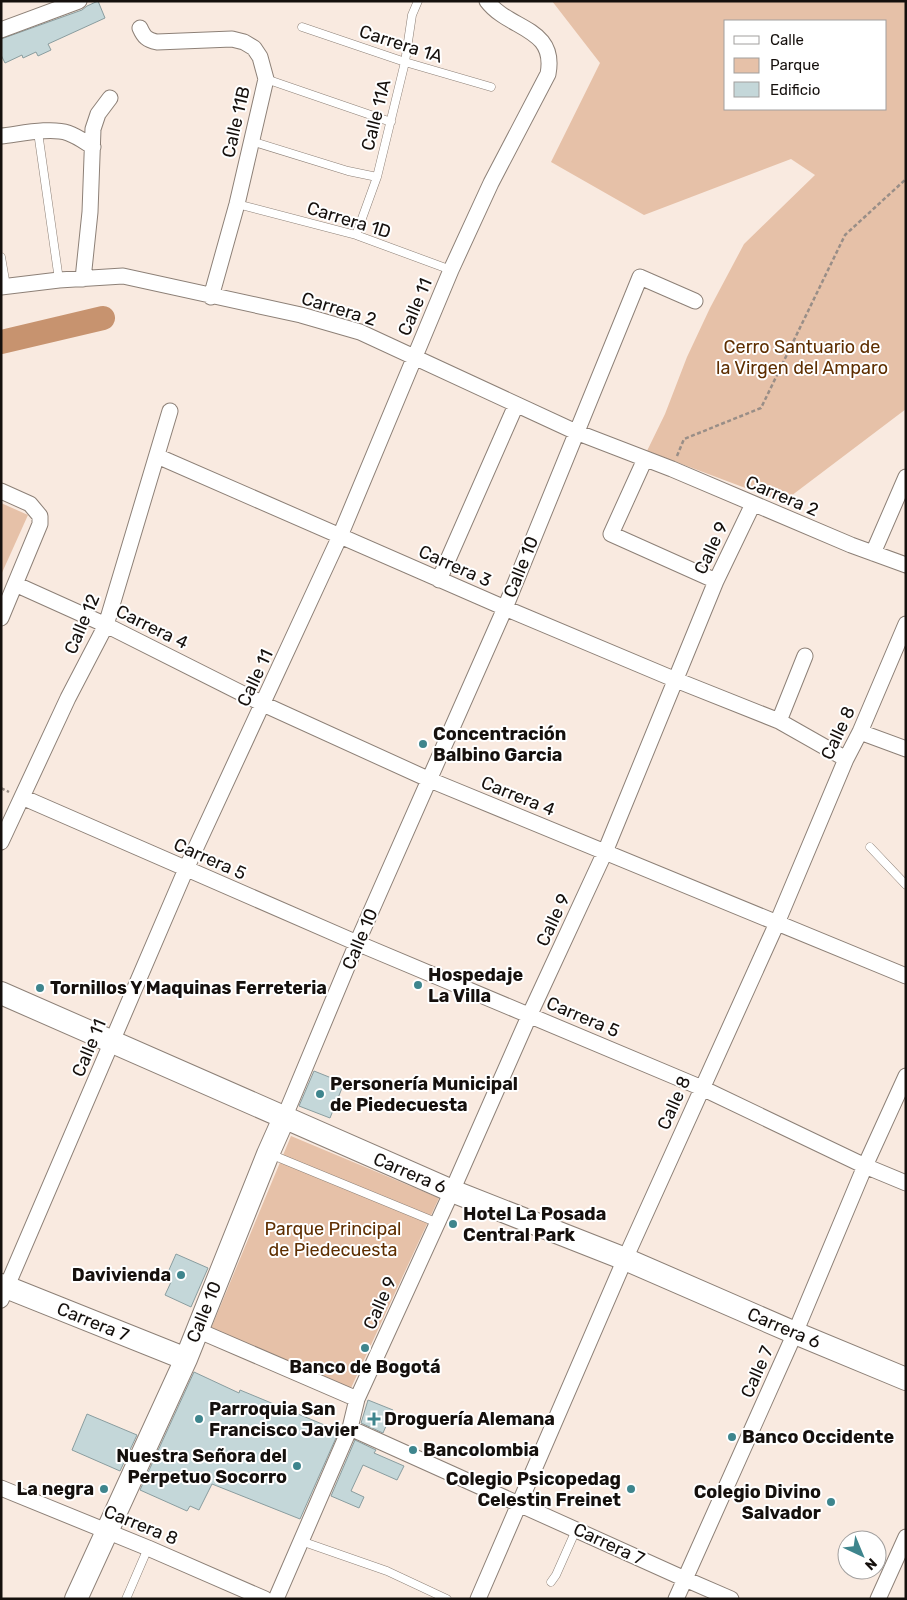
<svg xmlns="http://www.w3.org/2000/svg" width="907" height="1600" font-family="Rubik,sans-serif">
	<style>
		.green { fill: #e6c1a8; fill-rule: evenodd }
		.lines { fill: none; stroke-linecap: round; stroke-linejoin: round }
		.river { stroke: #c7936f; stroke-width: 24 }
		.building { fill: #c4d7d9; stroke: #8a9d9f }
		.lane-casing { stroke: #8d8077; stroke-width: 9 }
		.street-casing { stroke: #8d8077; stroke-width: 17 }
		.secondary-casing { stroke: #8d8077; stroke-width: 24 }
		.path { stroke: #998e87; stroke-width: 2.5; stroke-dasharray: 4 2.5; stroke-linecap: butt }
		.lane { stroke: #fff; stroke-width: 8 }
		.street { stroke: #fff; stroke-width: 15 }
		.secondary { stroke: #fff; stroke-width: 22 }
		.poi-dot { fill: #3e858d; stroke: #fff; stroke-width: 2 }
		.labels { text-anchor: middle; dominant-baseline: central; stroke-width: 4; stroke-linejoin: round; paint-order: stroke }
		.street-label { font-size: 18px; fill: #15100d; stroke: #fff }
		.park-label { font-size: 18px; fill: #5e2e00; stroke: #fff }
		.poi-label { font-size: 18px; font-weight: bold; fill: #15100d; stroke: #fff; text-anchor: start }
	</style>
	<rect width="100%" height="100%" fill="#f9eae0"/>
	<!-- green -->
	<path class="green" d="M 552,1 L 906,1 L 906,409 L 783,502 L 647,451 L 665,414 L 687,357 L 710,308 L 744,244 L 815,175 L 791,159 L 644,215 L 551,162 L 600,63 ZM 726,21 L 886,21 L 886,109 L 726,109 Z
		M 1,503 L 28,515 L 1,575 Z
		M 291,1136 L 439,1198 L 351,1388 L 210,1331 Z"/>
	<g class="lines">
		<!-- river -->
		<path class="river" d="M 1,342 L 103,318"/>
	</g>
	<!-- building -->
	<path class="building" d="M 98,1 L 105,18 L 48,44 L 51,50 L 38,56 L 36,52 L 23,58 L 22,55 L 5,63 L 1,55 L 1,39 L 82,10 L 87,6 Z
		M 314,1071 L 344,1083 L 330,1118 L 299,1106 Z
		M 176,1254 L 208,1268 L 191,1307 L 165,1295 L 171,1282 L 165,1279 Z
		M 194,1372 L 239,1393 L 240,1390 L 339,1431 L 300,1519 L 212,1484 L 199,1510 L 190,1506 L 187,1511 L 140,1490 Z
		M 368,1400 L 393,1410 L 383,1433 L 361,1423 Z
		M 87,1414 L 137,1435 L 120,1471 L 72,1450 Z
		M 355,1440 L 376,1450 L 374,1453 L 404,1466 L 397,1480 L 363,1465 L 351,1491 L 364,1497 L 359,1508 L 331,1496 Z"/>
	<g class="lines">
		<defs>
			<path id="lane" d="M 302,27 L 405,62 L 491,87
				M 266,79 L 391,122
				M 38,132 L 59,280
				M 251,141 L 348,171 L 377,177
				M 237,204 L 356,235 L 451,270
				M 356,235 L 377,177 L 405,62 L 412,15 L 418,1
				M 1,257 L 6,286
				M 870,847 L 906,885
				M 270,1154 L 438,1223
				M 301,1541 L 387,1571 L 447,1599
				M 551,1582 L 556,1575 L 576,1530
				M 126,1599 L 148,1548"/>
			<path id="street" d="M 140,28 C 144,37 147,40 157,42 L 232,39 L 244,42 L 254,48 L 260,57 L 266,79 L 237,204 L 211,297
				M 1,30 L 79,1
				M 1,136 C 20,134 51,127 68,133 C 77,136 85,142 93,147
				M 83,279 L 90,212 L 93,129 L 98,114 L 110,98
				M 1,287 L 59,280 L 123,276 L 301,315 L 360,332 L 576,432 L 672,469 L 851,545 L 906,565
				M 157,456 L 505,608 L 676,680 L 779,721 L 846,759
				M 645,459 L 611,534 L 716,581
				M 1,491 L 30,504 L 40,516 L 40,524 L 1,618
				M 873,553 L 906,477
				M 439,580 L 516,405
				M 15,584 L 106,625 L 263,704 L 430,780 L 906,976
				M 779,721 L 805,656
				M 860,732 L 906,749
				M 22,797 L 357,943 L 702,1088 L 865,1166 L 906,1183
				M 1,842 L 68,698 L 106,625 L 170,411
				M 284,1118 L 357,943 L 505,608 L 640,277 L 695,301
				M 1,1300 L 186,869 L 340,536 L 451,270 L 491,183 L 548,74 C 557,27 509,30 487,1
				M 197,1330 L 357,1399
				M 350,1428 L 685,1579 L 731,1599
				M 1,1488 L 148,1548 L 265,1599
				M 276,1599 L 350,1428 L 357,1399 L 452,1191 L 530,1014 L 605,852 L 716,581 L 753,504
				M 478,1599 L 625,1259 L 777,923 L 846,759 L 860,732 L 906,624
				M 676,1599 L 795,1333 L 865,1166 L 906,1076
				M 878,1599 L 906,1537"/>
			<path id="secondary" d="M 1,993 L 452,1191 L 625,1259 L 795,1333 L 906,1379
				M 1,1285 L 186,1359
				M 76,1599 L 186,1359 L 268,1154 L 284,1118"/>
		</defs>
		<!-- lane casing -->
		<use href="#lane" class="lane-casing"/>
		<!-- street casing -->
		<use href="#street" class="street-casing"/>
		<!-- secondary casing -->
		<use href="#secondary" class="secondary-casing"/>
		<!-- path -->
		<path class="path" d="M 677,456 L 684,439 L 761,408 L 845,235 L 906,179
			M 1,788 L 9,792"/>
		<!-- lane -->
		<use href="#lane" class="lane"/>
		<!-- street -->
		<use href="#street" class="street"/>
		<!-- secondary -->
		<use href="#secondary" class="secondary"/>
	</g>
	<!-- markers -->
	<g class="poi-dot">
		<circle cx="423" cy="744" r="5"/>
		<circle cx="418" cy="985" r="5"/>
		<circle cx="40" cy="988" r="5"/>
		<circle cx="320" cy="1094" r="5"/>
		<circle cx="453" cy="1224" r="5"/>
		<circle cx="181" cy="1275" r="5"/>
		<circle cx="365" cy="1348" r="5"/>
		<circle cx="199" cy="1419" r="5"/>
		<path d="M371.5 1411.5h5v5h5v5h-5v5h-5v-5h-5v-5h5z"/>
		<circle cx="732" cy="1437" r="5"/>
		<circle cx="413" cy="1450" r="5"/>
		<circle cx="297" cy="1466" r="5"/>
		<circle cx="104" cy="1489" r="5"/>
		<circle cx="631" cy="1489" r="5"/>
		<circle cx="831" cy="1502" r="5"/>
	</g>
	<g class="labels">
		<!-- street labels -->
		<g class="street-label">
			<text transform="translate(401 44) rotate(18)">Carrera 1A</text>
			<text transform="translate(376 115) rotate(-76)">Calle 11A</text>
			<text transform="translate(236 122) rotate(-77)">Calle 11B</text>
			<text transform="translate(349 220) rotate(17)">Carrera 1D</text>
			<text transform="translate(415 307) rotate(-67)">Calle 11</text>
			<text transform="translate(339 309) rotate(17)">Carrera 2</text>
			<text transform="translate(782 496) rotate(23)">Carrera 2</text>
			<text transform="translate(711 548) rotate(-65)">Calle 9</text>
			<text transform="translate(455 566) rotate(24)">Carrera 3</text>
			<text transform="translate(521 567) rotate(-68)">Calle 10</text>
			<text transform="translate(82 624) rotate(-67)">Calle 12</text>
			<text transform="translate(152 627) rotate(26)">Carrera 4</text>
			<text transform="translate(255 678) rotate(-65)">Calle 11</text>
			<text transform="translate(838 733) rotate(-65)">Calle 8</text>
			<text transform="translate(518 796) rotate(22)">Carrera 4</text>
			<text transform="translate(210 859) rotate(24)">Carrera 5</text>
			<text transform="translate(553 920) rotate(-65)">Calle 9</text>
			<text transform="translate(360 939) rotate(-67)">Calle 10</text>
			<text transform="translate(583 1017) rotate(23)">Carrera 5</text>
			<text transform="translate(89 1048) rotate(-67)">Calle 11</text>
			<text transform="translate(674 1103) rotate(-66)">Calle 8</text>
			<text transform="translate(410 1173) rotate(23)">Carrera 6</text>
			<text transform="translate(380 1303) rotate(-66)">Calle 9</text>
			<text transform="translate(204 1312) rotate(-68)">Calle 10</text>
			<text transform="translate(93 1322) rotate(22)">Carrera 7</text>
			<text transform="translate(784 1328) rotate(23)">Carrera 6</text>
			<text transform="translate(757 1372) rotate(-66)">Calle 7</text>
			<text transform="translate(141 1525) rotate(22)">Carrera 8</text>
			<text transform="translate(609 1544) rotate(25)">Carrera 7</text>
		</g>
		<!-- park labels -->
		<g class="park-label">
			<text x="802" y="347">Cerro Santuario de<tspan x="802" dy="21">la Virgen del Amparo</tspan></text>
			<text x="333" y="1229">Parque Principal<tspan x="333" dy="21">de Piedecuesta</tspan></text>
		</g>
		<!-- poi labels -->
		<g class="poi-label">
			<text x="433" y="734">Concentración<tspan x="433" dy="21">Balbino Garcia</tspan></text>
			<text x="428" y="975">Hospedaje<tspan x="428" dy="21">La Villa</tspan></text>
			<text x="50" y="988">Tornillos Y Maquinas Ferreteria</text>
			<text x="330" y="1084">Personería Municipal<tspan x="330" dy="21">de Piedecuesta</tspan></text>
			<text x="463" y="1214">Hotel La Posada<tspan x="463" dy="21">Central Park</tspan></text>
			<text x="171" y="1275" text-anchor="end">Davivienda</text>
			<text x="365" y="1367" text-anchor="middle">Banco de Bogotá</text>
			<text x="209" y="1409">Parroquia San<tspan x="209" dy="21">Francisco Javier</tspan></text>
			<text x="384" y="1419">Droguería Alemana</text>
			<text x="742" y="1437">Banco Occidente</text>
			<text x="423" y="1450">Bancolombia</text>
			<text x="287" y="1456" text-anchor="end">Nuestra Señora del<tspan x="287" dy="21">Perpetuo Socorro</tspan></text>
			<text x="621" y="1479" text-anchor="end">Colegio Psicopedag<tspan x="621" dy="21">Celestin Freinet</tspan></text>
			<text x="94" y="1489" text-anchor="end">La negra</text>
			<text x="821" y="1492" text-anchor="end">Colegio Divino<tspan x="821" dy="21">Salvador</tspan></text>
		</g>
	</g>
	<!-- border -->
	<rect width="907" height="1600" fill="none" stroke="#15100d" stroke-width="5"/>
	<!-- legend -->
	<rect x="724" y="20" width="162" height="90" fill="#ffffff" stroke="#a19f9e"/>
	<rect x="734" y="36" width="25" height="8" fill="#ffffff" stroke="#a19f9e"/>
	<text x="770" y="45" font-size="15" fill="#15100d">Calle</text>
	<rect x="734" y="58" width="25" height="15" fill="#e6c1a8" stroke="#a19f9e"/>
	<text x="770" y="70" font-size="15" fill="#15100d">Parque</text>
	<rect x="734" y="82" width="25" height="15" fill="#c4d7d9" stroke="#a19f9e"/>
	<text x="770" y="95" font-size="15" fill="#15100d">Edificio</text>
	<!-- north arrow -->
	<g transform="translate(862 1555) rotate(136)"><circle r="24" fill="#ffffff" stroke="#a19f9e"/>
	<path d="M0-4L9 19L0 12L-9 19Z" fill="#3e858d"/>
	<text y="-8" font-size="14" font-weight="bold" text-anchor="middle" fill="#15100d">N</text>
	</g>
</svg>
